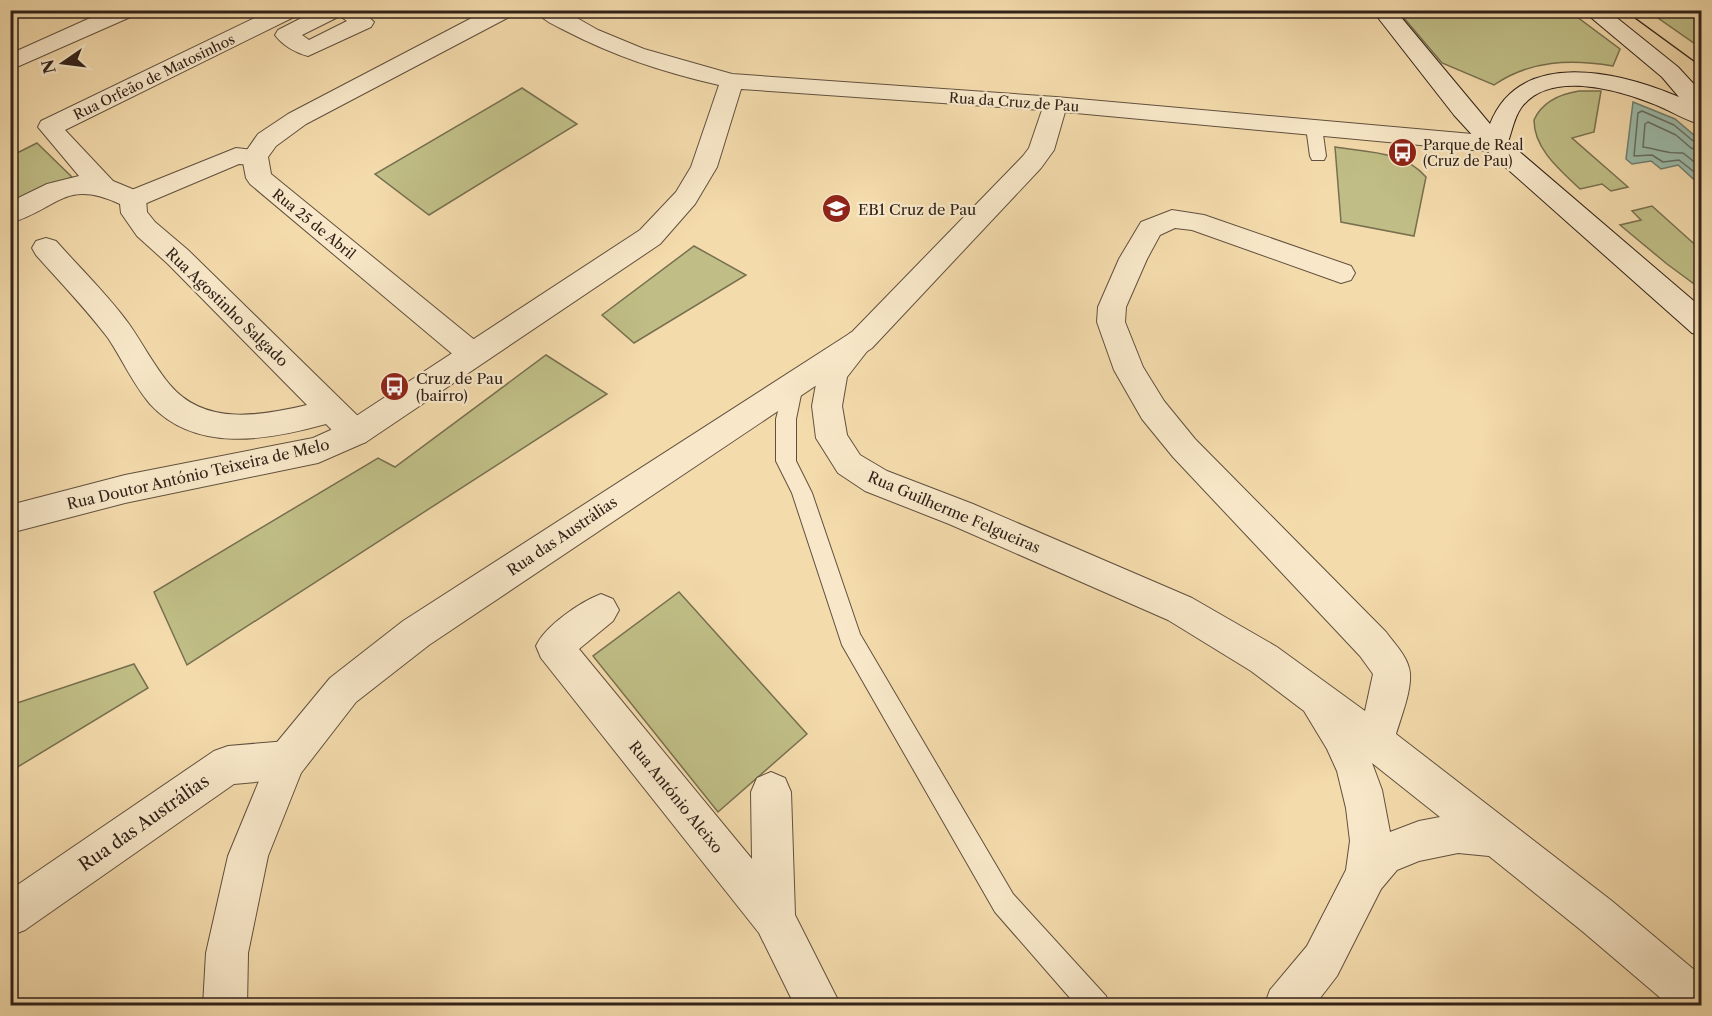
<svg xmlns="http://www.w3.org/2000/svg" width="1712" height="1016" font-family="'Libre Caslon Text',serif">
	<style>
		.green { fill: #c0be86; stroke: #787050; stroke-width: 1.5 }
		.water { fill: #9cbbaa; stroke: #717e70; stroke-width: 1.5 }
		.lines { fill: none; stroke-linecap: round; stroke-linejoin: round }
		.shore { stroke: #666e62; stroke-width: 1.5 }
		.service-casing { stroke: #61503e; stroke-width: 2 }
		.pedestrian-casing { stroke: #61503e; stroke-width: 2 }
		.minor-casing { stroke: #61503e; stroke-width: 2 }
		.tertiary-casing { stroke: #61503e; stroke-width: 2 }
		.secondary-casing { stroke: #30221a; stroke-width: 2 }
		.service { fill: #f8e8c9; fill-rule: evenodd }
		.pedestrian { fill: #f8e8c9; fill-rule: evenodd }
		.minor { fill: #f8e8c9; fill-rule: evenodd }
		.tertiary { fill: #f8e8c9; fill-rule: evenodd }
		.secondary { fill: #f8e8c9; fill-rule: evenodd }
		.tram { stroke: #30221a; stroke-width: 1.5 }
		.labels { text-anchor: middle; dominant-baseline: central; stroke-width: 4.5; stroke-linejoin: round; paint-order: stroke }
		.far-street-label { font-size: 14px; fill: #30221a; stroke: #f8e8c9 }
		.far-poi-label { font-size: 14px; fill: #30221a; stroke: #f8e8c9; text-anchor: start }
		.poi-label { font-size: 15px; fill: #30221a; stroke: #f8e8c9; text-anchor: start }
		.street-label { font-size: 15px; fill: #30221a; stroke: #f8e8c9 }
		.near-street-label { font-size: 18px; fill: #30221a; stroke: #f8e8c9 }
	</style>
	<rect width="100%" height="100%" fill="#f4dbac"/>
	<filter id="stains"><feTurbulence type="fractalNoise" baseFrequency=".00333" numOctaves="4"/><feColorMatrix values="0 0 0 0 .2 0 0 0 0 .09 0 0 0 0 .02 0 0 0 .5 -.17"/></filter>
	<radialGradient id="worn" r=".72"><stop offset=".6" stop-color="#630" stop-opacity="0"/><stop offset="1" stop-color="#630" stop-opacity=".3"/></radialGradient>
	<!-- green -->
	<path class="green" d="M 1398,11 L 1569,11 L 1620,49 L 1613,66 C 1571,59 1530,60 1494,85 L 1442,63 Z
		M 1648,11 L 1701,11 L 1701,48 Z
		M 522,88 L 577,124 L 429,215 L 375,174 Z
		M 1579,91 L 1601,91 L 1594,132 L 1572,138 L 1628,187 L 1611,191 L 1602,184 L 1580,189 C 1560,170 1534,149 1534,120 C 1542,102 1560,94 1579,91 Z
		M 37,143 L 72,177 L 11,207 L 11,156 Z
		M 1335,147 C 1367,152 1404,151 1426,177 L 1414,236 L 1341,222 Z
		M 1652,206 L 1701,250 L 1701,289 L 1667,264 L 1620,225 L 1641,220 L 1632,211 Z
		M 694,246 L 746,275 L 634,343 L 602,315 Z
		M 546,355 L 607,394 L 187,665 L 154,592 L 378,458 L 395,467 Z
		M 679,592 L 807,734 L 718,812 L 593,656 Z
		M 134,664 L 148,688 L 11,771 L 11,705 Z"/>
	<!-- water -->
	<path class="water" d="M 1633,102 L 1675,119 L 1701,141 L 1701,186 L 1678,165 L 1661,169 L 1651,161 L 1632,164 L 1626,159 Z"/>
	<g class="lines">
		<!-- shore -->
		<path class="shore" d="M 1702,144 L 1692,140 L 1674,125 L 1642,111 L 1638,113 L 1634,156 L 1652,155 L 1663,162 L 1679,160 L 1702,178
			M 1702,152 L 1691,148 L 1676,135 L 1648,122 L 1645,124 L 1643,147 C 1660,149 1664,154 1683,153 L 1702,168"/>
		<defs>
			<path id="service" d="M 1314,122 L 1322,127 L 1326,156 L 1324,160 L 1312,160 L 1310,156 L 1306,127 Z
				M 793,377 L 800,380 L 803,385 L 796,419 L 796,461 L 812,493 L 860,634 L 1013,894 L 1106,996 L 1110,1006 L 1077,1006 L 995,912 L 842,645 L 792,493 L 776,461 L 776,419 L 786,380 Z"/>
			<path id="pedestrian" d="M 236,148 L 264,151 L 268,157 L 264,163 L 255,165 L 239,164 L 142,205 L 133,208 L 124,205 L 120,199 L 124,193 Z"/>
			<path id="minor" d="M 108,10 L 138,10 L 135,15 L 10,70 L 10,54 Z
				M 271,10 L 301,10 L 298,15 L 65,130 L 113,181 L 142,193 L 146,199 L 147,212 L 155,222 L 188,250 L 366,424 L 371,433 L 366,442 C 345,449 340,438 326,424 C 268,440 196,454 150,404 C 133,384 122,359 108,338 C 86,309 60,282 36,255 L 32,248 L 36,241 L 46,238 L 56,241 C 80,268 107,294 129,324 C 143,344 154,366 170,385 C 205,426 260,416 307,405 L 168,264 L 137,236 L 121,213 L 120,204 C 65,178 58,209 10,223 L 10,202 L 47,184 L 79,176 L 38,127 L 41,121 Z
				M 317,10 L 361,10 L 374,22 L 371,27 L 308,56 C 296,53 282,45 275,35 L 278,30 ZM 340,16 L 347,21 L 309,40 L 302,35 Z
				M 487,10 L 516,10 L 513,15 L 306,124 L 276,146 L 268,157 L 271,174 L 482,346 L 487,354 L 482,362 L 472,365 L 462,362 L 250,184 L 246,178 L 242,157 L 258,134 L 288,114 Z
				M 1172,210 L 1204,215 L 1351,266 L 1355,273 L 1351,280 L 1341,283 L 1192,230 L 1175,228 L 1160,235 L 1147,259 L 1126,307 L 1125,322 L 1143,367 L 1164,401 L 1195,439 L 1386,632 C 1394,643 1406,655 1409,668 C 1414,685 1401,717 1396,734 L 1612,901 L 1698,973 L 1702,976 L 1702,1006 L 1670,1006 L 1582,931 L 1489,856 L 1458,853 L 1419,861 L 1397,870 L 1381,889 L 1337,976 L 1314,1006 L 1264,1006 L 1270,990 L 1307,946 L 1346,870 L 1350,841 L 1346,808 L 1337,771 L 1327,749 L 1304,711 L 1251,671 L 1168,620 L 949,524 L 865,491 L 838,473 L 816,438 L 812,406 L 818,373 L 850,333 L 860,330 L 870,333 L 875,341 L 847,377 L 842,406 L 847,435 L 860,455 L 887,471 L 973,504 L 1192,598 L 1277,647 L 1365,711 L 1373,674 L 1360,656 L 1173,457 L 1142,419 L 1114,370 L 1097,322 L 1098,307 L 1119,259 L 1141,222 ZM 1372,763 L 1440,817 L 1419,821 L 1390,832 L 1382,790 Z
				M 601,594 L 613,599 L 619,610 L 613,621 L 579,649 L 752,859 L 751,792 L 757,778 L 771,772 L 785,778 L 791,792 L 795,915 L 841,1006 L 795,1006 L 759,933 L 541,658 L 536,646 C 545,626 580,602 601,594 Z
				M 287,741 L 301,747 L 306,760 L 301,773 L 287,779 L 234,784 L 25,930 L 10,936 L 10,890 L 214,751 L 228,746 Z"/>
			<path id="tertiary" d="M 535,10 L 563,10 L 598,30 L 644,49 L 732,74 L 1056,97 L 1495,136 L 1504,138 L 1507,144 L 1504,150 L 1495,152 L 1065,112 L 1054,150 L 1041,168 L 872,348 L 429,645 L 356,702 L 301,773 L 268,856 L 248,953 L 247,1006 L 203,1006 L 206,953 L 228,856 L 273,747 L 330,678 L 403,621 L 852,332 L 1023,156 L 1029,148 L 1042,110 L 741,89 L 717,167 L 695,204 L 660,244 L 366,442 L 318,463 L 125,503 L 10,533 L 10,505 L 125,475 L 313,438 L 344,424 L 640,230 L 676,192 L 691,167 L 719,85 C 666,73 614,56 566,31 C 556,26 542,20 535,10 Z"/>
			<path id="secondary" d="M 1372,10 L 1395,10 L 1490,124 C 1520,47 1620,72 1679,97 L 1662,77 L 1582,10 L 1607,10 L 1678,67 L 1702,93 L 1702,125 C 1684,120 1668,109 1651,103 C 1616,89 1548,70 1521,108 C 1514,118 1512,131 1508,142 L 1702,308 L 1702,336 L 1692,333 L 1486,150 L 1454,115 Z"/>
		</defs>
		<!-- service casing -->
		<use href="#service" class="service-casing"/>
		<!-- pedestrian casing -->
		<use href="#pedestrian" class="pedestrian-casing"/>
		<!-- minor casing -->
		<use href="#minor" class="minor-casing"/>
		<!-- tertiary casing -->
		<use href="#tertiary" class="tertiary-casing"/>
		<!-- secondary casing -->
		<use href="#secondary" class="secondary-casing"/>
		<!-- service -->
		<use href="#service" class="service"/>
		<!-- pedestrian -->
		<use href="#pedestrian" class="pedestrian"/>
		<!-- minor -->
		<use href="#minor" class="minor"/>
		<!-- tertiary -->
		<use href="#tertiary" class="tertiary"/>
		<!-- secondary -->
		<use href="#secondary" class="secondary"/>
		<!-- tram -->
		<path class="tram" d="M 1624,10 L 1702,67"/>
	</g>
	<!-- icons -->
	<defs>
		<symbol id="bus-disc" viewBox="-11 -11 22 22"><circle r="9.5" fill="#8f2418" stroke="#f8e8c9"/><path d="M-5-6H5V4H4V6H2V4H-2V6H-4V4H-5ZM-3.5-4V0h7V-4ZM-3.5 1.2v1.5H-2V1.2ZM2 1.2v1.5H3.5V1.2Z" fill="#fff"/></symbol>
		<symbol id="school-disc" viewBox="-11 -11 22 22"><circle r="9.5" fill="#8f2418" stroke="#f8e8c9"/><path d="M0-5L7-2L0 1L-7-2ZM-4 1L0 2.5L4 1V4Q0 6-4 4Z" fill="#fff"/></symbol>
	</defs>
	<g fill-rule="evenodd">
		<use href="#bus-disc" x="1386" y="136" width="33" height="33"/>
		<use href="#school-disc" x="820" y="192" width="33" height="33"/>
		<use href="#bus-disc" x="378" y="370" width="33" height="33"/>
	</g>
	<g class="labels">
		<!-- far-street labels -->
		<g class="far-street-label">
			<text transform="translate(154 77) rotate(-26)">Rua Orfeão de Matosinhos</text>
			<text transform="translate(1014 102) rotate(4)">Rua da Cruz de Pau</text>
			<text transform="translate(314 224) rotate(39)">Rua 25 de Abril</text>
		</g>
		<!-- far-poi labels -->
		<g class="far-poi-label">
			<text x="1423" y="145">Parque de Real<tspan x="1423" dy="16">(Cruz de Pau)</tspan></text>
		</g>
		<!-- poi labels -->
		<g class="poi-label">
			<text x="858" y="209">EB1 Cruz de Pau</text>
			<text x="416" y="378">Cruz de Pau<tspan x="416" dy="17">(bairro)</tspan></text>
		</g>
		<!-- street labels -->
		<g class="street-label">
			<text transform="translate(227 307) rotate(44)">Rua Agostinho Salgado</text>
			<text transform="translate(198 474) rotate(-13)">Rua Doutor António Teixeira de Melo</text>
			<text transform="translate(954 512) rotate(23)">Rua Guilherme Felgueiras</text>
			<text transform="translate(562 536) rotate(-34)">Rua das Austrálias</text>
			<text transform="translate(676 797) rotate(51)">Rua António Aleixo</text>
		</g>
		<!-- near-street labels -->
		<g class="near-street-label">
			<text transform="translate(144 823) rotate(-35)">Rua das Austrálias</text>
		</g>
	</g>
	<!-- margin -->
	<rect width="1712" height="1016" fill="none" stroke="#f4dbac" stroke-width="36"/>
	<rect x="12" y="12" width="1688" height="992" fill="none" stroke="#30221a" stroke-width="3"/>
	<rect x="18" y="18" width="1676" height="980" fill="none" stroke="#30221a" stroke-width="1.5"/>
	<!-- north arrow -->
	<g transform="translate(63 63) rotate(256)" stroke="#f8e8c9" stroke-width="4.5" paint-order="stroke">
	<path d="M0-4.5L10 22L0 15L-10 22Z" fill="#30221a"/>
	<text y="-9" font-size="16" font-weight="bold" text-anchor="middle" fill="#30221a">N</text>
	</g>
	<rect width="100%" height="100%" filter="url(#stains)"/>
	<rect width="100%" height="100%" fill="url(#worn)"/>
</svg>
